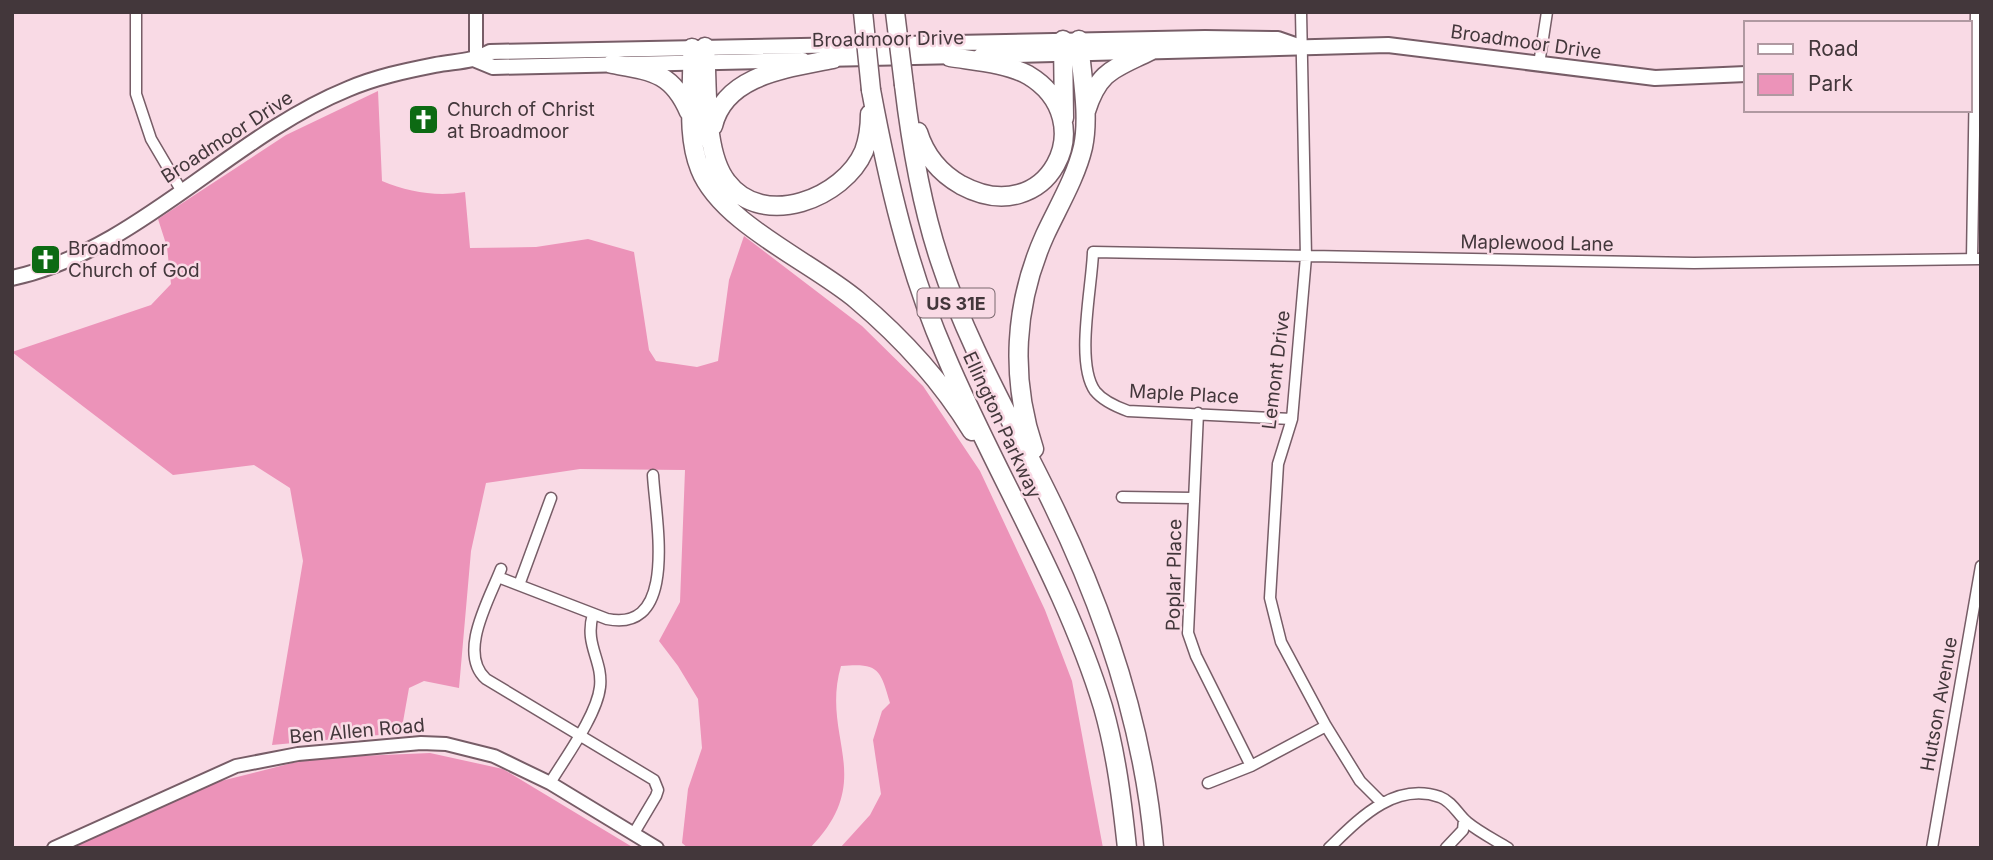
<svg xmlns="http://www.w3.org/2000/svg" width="1993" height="860" font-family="Inter,sans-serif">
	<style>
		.green { fill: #ec93b9 }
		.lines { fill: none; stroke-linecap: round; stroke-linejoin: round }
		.minor-casing { stroke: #775d67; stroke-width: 13 }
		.tertiary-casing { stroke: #775d67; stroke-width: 16 }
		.secondary-casing { stroke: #775d67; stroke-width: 18 }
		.motorway-casing { stroke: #775d67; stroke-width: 21 }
		.minor { stroke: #fff; stroke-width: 10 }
		.tertiary { stroke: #fff; stroke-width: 12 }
		.secondary { stroke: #fff; stroke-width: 14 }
		.motorway { stroke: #fff; stroke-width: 18 }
		.motorway-bridge-casing { stroke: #775d67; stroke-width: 21; stroke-linecap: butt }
		.motorway-bridge { stroke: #fff; stroke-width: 18 }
		.labels { text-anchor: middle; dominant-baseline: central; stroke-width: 5; stroke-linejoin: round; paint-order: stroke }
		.shield { fill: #f9dae5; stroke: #7a686e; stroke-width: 2 }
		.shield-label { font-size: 18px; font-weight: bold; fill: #43373b }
		.street-label { font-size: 19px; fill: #43373b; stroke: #f9dae5 }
		.poi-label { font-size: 19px; fill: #43373b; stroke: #f9dae5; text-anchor: start }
	</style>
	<rect width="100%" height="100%" fill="#f9dae5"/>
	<!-- green -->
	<path class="green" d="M 378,91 L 382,181 C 409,192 436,197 465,192 L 470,248 L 536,247 L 588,239 L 634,252 L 649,350 L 656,361 L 697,367 L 718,361 L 729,280 L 744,236 L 862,326 L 923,386 L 980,471 L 1045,610 L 1072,681 L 1103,848 L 840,848 L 870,815 L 881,794 L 873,740 L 882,711 L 890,703 C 880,668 878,663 841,666 C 820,738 878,778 810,848 L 688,848 L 682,843 L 688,789 L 702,748 L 698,699 L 678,666 L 659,641 L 680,602 L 685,470 L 580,469 L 486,483 L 471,551 L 459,688 L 424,681 L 409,688 L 401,733 L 272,745 L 303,561 L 290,488 L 254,465 L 173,475 L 12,352 L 151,305 L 171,284 L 167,247 L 158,219 L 286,135 Z
		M 430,753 L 503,769 L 634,848 L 69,848 L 209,784 L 312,758 Z"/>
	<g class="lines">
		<defs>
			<path id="minor" d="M 136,12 L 136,94 L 151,139 L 181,190
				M 1301,12 L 1306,257 L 1292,419 L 1278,464 L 1270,598 L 1281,642 L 1326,726 L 1360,781 L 1381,802
				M 1539,64 L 1547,12
				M 1972,259 L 1976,12
				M 1198,413 L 1188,633 L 1196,656 L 1251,766
				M 1292,419 L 1128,411 C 1117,407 1103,401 1095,391 C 1075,363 1092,287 1093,252 L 1694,263 L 1981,259
				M 1122,497 L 1193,498
				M 501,569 C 490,598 457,653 486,679 L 654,780 L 658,790 L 656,796 L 634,833
				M 498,577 L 607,619 C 680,634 655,516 653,475
				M 519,585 L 551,498
				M 550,783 C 565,758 597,715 600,687 C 603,660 584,645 593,614
				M 1208,783 L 1251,766 L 1326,726
				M 1329,848 C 1358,820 1394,781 1440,797 C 1453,802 1458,815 1467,822 C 1479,832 1495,840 1508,848
				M 1446,848 L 1463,830 L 1464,820
				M 1932,848 L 1981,566"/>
			<path id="tertiary" d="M 476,12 L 476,60
				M 54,848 L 236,766 L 298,754 L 421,743 L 446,744 L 494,756 L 550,783 L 657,848"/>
			<path id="secondary" d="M 980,56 L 1388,45 L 1655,78 L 1746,74
				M 823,59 L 960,56
				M 476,60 L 493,67 L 803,60
				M 1970,63 L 1981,62
				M 12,278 C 137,251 230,137 348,89 C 376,77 405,71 435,65 C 455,61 473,62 490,52 L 1205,38 L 1278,39 L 1301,47"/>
			<path id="motorway" d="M 1063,40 L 1064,118
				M 705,47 C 708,85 703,152 727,182 C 763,230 844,198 864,151 C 868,140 870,126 870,114
				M 692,48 C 694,87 685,132 700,169 C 721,223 812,262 857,300 C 901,337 942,382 972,431
				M 612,64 C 651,71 672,72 689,112
				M 904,85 C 911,144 921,204 940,261 C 968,347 1014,424 1053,505 C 1106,614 1144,728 1154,848
				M 871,90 C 888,181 908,269 945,354 C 995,473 1065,583 1103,707 C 1116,752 1122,801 1127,848
				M 1086,111 C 1099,70 1114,69 1150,51
				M 713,126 C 725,74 790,68 833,59
				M 918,132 C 925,155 940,173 961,185 C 1048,232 1104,120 1028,75 C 1006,63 975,61 950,57
				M 1034,449 C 1010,378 1014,304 1045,235 C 1058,207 1076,177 1083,147 C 1090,114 1081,73 1079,40"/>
		</defs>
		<!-- minor casing -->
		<use href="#minor" class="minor-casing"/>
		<!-- tertiary casing -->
		<use href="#tertiary" class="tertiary-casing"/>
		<!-- secondary casing -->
		<use href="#secondary" class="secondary-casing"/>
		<!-- motorway casing -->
		<use href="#motorway" class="motorway-casing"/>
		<!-- minor -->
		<use href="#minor" class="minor"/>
		<!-- tertiary -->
		<use href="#tertiary" class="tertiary"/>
		<!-- secondary -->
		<use href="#secondary" class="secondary"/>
		<!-- motorway -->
		<use href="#motorway" class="motorway"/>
		<defs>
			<path id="motorway-bridge" d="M 863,12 L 871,90
				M 895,12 L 904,85"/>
		</defs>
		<!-- motorway-bridge casing -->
		<use href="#motorway-bridge" class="motorway-bridge-casing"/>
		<!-- motorway-bridge -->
		<use href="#motorway-bridge" class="motorway-bridge"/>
	</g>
	<!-- icons -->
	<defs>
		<symbol id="church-square" viewBox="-11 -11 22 22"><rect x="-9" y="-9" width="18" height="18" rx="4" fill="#0d6a13" stroke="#f9dae5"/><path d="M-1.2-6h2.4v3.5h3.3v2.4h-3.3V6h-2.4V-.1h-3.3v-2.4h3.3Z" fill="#fff"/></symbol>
	</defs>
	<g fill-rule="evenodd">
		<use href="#church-square" x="406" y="102" width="35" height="35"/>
		<use href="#church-square" x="28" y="242" width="35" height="35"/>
	</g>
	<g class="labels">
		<!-- shield labels -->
		<rect class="shield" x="917.5" y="288.5" width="77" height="29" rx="5"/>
		<g class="shield-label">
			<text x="956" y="303">US 31E</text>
		</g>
		<!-- street labels -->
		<g class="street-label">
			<text transform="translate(888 39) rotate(-1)">Broadmoor Drive</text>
			<text transform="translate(1526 42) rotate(8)">Broadmoor Drive</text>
			<text transform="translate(227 137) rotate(-33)">Broadmoor Drive</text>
			<text transform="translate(1537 243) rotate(1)">Maplewood Lane</text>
			<text transform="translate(1276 370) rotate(-83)">Lemont Drive</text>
			<text transform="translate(1184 394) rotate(3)">Maple Place</text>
			<text transform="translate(1002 425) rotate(65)">Ellington Parkway</text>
			<text transform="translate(1174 575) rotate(-89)">Poplar Place</text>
			<text transform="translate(1939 704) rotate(-80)">Hutson Avenue</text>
			<text transform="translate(357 731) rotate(-5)">Ben Allen Road</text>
		</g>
		<!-- poi labels -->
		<g class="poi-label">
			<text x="447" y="109">Church of Christ<tspan x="447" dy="22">at Broadmoor</tspan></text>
			<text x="68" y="248">Broadmoor<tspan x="68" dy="22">Church of God</tspan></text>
		</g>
	</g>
	<!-- border -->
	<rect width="1993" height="860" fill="none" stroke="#43373b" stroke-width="28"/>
	<!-- legend -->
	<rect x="1744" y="21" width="228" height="91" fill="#f9dae5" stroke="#b099a1" stroke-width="2"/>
	<rect x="1758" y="44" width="35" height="10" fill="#ffffff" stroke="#b099a1" stroke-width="2"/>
	<text x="1808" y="56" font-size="21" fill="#43373b">Road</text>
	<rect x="1758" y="74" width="35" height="21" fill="#ec93b9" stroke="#b099a1" stroke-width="2"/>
	<text x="1808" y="91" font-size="21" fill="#43373b">Park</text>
</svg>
